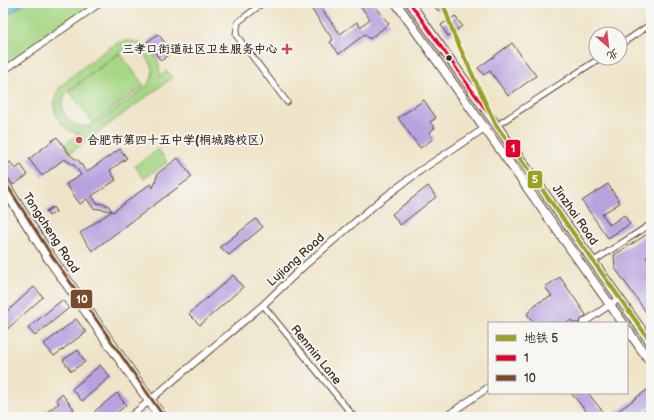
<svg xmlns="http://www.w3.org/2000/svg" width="654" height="420" font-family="'Balsamiq Sans','LXGW WenKai TC',sans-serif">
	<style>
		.green { fill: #a6d785; stroke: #708052; fill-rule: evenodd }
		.water { fill: #5fc4dc; stroke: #4d777d }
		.building { fill: #b7a1df }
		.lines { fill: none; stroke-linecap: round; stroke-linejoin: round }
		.minor-casing { stroke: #564638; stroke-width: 7 }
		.tertiary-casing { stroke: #564638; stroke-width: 8 }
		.primary-casing { stroke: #564638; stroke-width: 10 }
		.minor { stroke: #fff; stroke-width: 5 }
		.tertiary { stroke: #fff; stroke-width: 6 }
		.primary { stroke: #fff; stroke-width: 8 }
		.bus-1-casing { stroke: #f6f6f2; stroke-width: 6 }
		.bus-2-casing { stroke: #f6f6f2; stroke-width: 6 }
		.bus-1 { stroke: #e4002b; stroke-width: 3 }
		.bus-2 { stroke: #7a4b2a; stroke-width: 3 }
		.metro-1-casing { stroke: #f6f6f2; stroke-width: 7 }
		.metro-1 { stroke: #99a221; stroke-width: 4 }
		.poi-dot { fill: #d1495b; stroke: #f6f6f2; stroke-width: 1.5 }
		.bus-dot { fill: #3b2a1e; stroke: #f6f6f2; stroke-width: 1.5 }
		.labels { text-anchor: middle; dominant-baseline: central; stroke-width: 4; stroke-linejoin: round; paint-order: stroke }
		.poi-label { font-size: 12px; font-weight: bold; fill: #3b2a1e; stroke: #f6f6f2; text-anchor: end }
		.street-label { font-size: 12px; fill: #3b2a1e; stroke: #f6f6f2 }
		.line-badge { stroke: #f6f6f2; stroke-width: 1.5 }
		.badge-label { font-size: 11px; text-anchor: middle; font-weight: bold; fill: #fff }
	</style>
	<rect width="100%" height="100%" fill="#f6f6f2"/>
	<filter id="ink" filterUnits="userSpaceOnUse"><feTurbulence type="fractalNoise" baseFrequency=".025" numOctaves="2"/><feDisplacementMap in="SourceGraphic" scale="8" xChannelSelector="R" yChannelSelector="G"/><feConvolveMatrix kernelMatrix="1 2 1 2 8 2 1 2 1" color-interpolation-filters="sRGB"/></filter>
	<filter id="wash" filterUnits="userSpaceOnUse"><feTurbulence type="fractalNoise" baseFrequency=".012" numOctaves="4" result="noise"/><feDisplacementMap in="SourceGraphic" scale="16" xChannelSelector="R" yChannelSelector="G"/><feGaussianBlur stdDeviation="0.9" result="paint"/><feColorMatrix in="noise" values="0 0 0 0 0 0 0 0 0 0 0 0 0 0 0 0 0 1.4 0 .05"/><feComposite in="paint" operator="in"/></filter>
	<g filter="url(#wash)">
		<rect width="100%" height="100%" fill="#efe4c8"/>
		<!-- green -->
		<path class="green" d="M 3,3 L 96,3 L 3,69 Z
			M 127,41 C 148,40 160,55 160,76 L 167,71 L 172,78 L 70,153 L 64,145 L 79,134 C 59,129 47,108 59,89 C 65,80 107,48 118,43 C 121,42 124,41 127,41 ZM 132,49 C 147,53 160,71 147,85 C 141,92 97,124 89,126 C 80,128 70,124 65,116 C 61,108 62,100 66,93 L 120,52 Z
			M 120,53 L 144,86 L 93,123 L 69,91 Z
			M 158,149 L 167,162 L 144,179 L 135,166 Z"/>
		<!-- water -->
		<path class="water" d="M 3,3 L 26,3 L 3,18 Z"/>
		<g id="blocks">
			<!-- building -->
			<path class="building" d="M 315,3 L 317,3 L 340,34 L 357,22 L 360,27 L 370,19 L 358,3 L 373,3 L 389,24 L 369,39 L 365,34 L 339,54 L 330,42 L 333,40 L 310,7 Z
				M 432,3 L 450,3 L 438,11 Z
				M 455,16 L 462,26 L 448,36 L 441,25 Z
				M 158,34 L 172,52 L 161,61 L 147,42 Z
				M 512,43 L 536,76 L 508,96 L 490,71 L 484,75 L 478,68 Z
				M 424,100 L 436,118 L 430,122 L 435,128 L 429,132 L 433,139 L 420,148 L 398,118 Z
				M 57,137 L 71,156 L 79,161 L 86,172 L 120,149 L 127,158 L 110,170 L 116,180 L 92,196 L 97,203 L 108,205 L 113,212 L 150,184 L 153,188 L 158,173 L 178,158 L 192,177 L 92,251 L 80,233 L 112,211 L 93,208 L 87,199 L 80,204 L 66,184 L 81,175 L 74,165 L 64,159 L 42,176 L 29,159 Z
				M 10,162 L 15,169 L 21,165 L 28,175 L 13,185 L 3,170 L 3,166 Z
				M 608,184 L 620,203 L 602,214 L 610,225 L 624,215 L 630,224 L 608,238 L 582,201 Z
				M 428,186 L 436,197 L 400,225 L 392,214 Z
				M 53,207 L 56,212 L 49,216 L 46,211 Z
				M 256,219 L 263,227 L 229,255 L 220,247 Z
				M 651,232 L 651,253 L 646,257 L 651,265 L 651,319 L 615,268 L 614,255 Z
				M 233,275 L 243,287 L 200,325 L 189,314 Z
				M 560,277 L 586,315 L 579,323 L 573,323 L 571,320 L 567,323 L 534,323 L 527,314 L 537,303 L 552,296 L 545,287 Z
				M 34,287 L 43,297 L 3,333 L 3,315 Z
				M 62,300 L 69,308 L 35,336 L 28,328 Z
				M 76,319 L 86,332 L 54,356 L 44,344 Z
				M 78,350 L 85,362 L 71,371 L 63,360 Z
				M 100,365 L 110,377 L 82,401 L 72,389 Z
				M 651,387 L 651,406 L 636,417 L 610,417 Z
				M 117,393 L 126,405 L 112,417 L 99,417 L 95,411 Z
				M 571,393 L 588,393 L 607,417 L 591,417 Z
				M 62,394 L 74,409 L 63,417 L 40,417 L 59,403 L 56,399 Z"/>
		</g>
	</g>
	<g filter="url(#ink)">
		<use href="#blocks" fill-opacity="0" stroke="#564638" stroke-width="1"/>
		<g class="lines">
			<defs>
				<path id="minor" d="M 263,3 L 238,22 L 236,35 L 287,102
					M 620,45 L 651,24
					M 502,122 L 600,58
					M 597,259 L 651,224
					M 263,305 L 354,417"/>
				<path id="tertiary" d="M 3,71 L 100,3
					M 3,179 L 52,256 L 164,417
					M 3,189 L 48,260 L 159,417
					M 583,323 L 620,298
					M 130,417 L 263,305 L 304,266 L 377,203 L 421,170 L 485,128
					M 445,417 L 489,387"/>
				<path id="primary" d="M 396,3 L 623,323
					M 410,3 L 651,343
					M 627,329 L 651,363"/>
			</defs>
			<!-- minor casing -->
			<use href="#minor" class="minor-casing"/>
			<!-- tertiary casing -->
			<use href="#tertiary" class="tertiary-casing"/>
			<!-- primary casing -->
			<use href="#primary" class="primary-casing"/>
			<!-- minor -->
			<use href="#minor" class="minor"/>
			<!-- tertiary -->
			<use href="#tertiary" class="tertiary"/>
			<!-- primary -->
			<use href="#primary" class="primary"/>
			<defs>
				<path id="bus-1" d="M 410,3 L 651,343"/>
				<path id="bus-2" d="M 3,179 L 52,256 L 164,417"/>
			</defs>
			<!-- bus-1 casing -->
			<use href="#bus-1" class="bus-1-casing"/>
			<!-- bus-2 casing -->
			<use href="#bus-2" class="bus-2-casing"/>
			<!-- bus-1 -->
			<use href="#bus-1" class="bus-1"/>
			<!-- bus-2 -->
			<use href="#bus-2" class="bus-2"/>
			<defs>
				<path id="metro-1" d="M 443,3 L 454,35 L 496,125 L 651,342"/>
			</defs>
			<!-- metro-1 casing -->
			<use href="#metro-1" class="metro-1-casing"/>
			<!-- metro-1 -->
			<use href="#metro-1" class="metro-1"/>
		</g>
	</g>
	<!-- markers -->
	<g class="poi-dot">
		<path d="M285 43h4v4h4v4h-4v4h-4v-4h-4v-4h4z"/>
		<circle cx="79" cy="140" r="4"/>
	</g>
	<circle class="bus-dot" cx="449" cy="58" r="3.5"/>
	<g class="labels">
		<!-- poi labels -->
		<g class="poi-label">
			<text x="278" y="49">三孝口街道社区卫生服务中心</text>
			<text x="87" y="140" text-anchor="start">合肥市第四十五中学(桐城路校区）</text>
		</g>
		<!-- street labels -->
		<g class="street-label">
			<text transform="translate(575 215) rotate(55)">Jinzhai Road</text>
			<text transform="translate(51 233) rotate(57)">Tongcheng Road</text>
			<text transform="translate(296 260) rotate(-42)">Lujiang Road</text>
			<text transform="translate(316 355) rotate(51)">Renmin Lane</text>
		</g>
	</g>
	<g class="line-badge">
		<rect x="505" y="139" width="16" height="19" rx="4" fill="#e4002b"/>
		<rect x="527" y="170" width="16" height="19" rx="4" fill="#99a221"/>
		<rect x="70" y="289" width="23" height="20" rx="4" fill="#7a4b2a"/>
	</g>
	<g class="badge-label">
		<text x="513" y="152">1</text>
		<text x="535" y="183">5</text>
		<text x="82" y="303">10</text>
	</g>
	<!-- margin -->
	<rect width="654" height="420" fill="none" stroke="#f6f6f2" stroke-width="16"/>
	<!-- legend -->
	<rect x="488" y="322" width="140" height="72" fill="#f6f6f2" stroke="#aba49d"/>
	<rect x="496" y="335" width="20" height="6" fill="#99a221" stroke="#aba49d"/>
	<text x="524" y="342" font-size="12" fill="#3b2a1e">地铁 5</text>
	<rect x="496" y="355" width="20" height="6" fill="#e4002b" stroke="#aba49d"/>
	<text x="524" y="362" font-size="12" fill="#3b2a1e">1</text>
	<rect x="496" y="375" width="20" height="6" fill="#7a4b2a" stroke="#aba49d"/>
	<text x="524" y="382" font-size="12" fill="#3b2a1e">10</text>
	<!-- north arrow -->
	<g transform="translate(608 46) rotate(152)"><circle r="19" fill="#f6f6f2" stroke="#aba49d"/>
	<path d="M0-3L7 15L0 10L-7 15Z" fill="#d1495b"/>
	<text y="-6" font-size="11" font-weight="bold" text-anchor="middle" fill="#3b2a1e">北</text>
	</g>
</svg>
